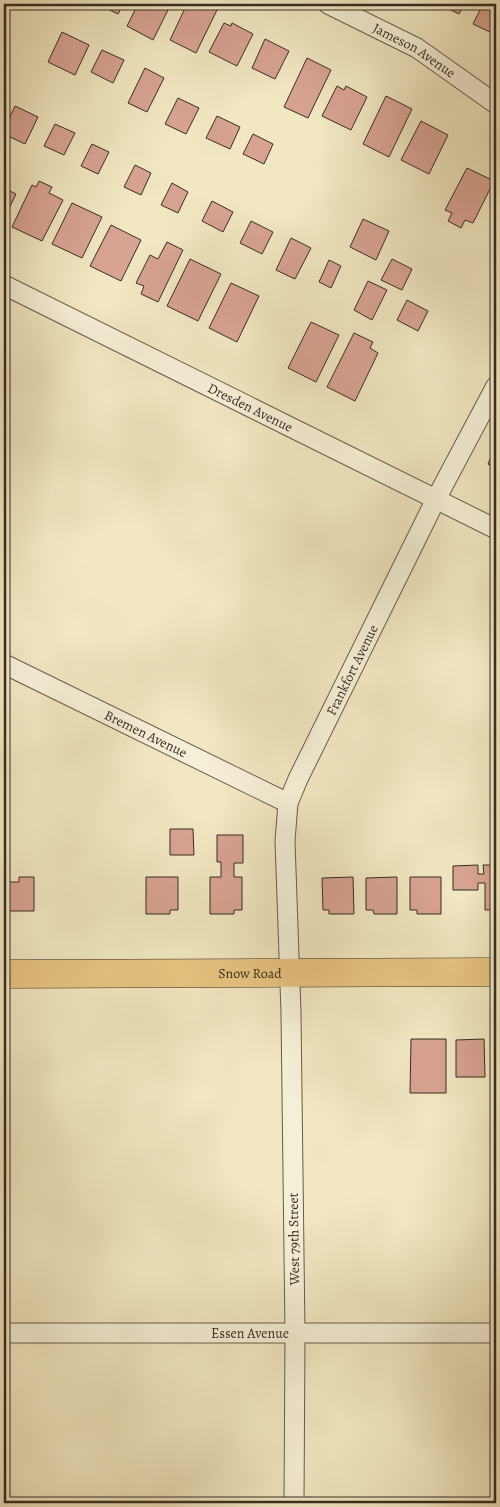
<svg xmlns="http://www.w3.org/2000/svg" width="500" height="1507" font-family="Alegreya,serif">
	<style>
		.building { fill: #d8a392; stroke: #372d23 }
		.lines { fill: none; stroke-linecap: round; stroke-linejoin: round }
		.street-casing { stroke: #665c4a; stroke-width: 21 }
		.primary-casing { stroke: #372d23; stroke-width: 29 }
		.street { stroke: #f6efd7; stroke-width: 19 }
		.primary { stroke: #e8c480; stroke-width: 28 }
		.labels { text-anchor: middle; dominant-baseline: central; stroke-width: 4; stroke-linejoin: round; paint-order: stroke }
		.street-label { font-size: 14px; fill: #372d23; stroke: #f6efd7 }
	</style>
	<rect width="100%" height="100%" fill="#f1e7c1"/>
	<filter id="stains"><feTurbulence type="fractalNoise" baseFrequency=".004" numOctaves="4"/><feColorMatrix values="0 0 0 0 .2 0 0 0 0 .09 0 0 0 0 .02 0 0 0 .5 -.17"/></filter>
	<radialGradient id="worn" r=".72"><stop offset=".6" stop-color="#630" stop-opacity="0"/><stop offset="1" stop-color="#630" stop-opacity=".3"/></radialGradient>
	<!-- building -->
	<path class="building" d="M 97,4 L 123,4 L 118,14 Z
		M 138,4 L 171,4 L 153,40 L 127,26 Z
		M 187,4 L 205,4 L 217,10 L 196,53 L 170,40 Z
		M 439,4 L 464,4 L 459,14 Z
		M 483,4 L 496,4 L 496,35 L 473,24 Z
		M 224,23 L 231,26 L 232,23 L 253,34 L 237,66 L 209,52 Z
		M 62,32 L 89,45 L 75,75 L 48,62 Z
		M 265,39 L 289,51 L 275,79 L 252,68 Z
		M 102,50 L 124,60 L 113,83 L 91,72 Z
		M 307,58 L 331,70 L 308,118 L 284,107 Z
		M 145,68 L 164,78 L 147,112 L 128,103 Z
		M 337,86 L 344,90 L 346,86 L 367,97 L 351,130 L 322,116 Z
		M 386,96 L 412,109 L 389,157 L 363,144 Z
		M 178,98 L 199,108 L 186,134 L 165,124 Z
		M 15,106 L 38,117 L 25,144 L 4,134 L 4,129 Z
		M 217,116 L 240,127 L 230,149 L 206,138 Z
		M 421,121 L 448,135 L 429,174 L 401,160 Z
		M 55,124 L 75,133 L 64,155 L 44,146 Z
		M 253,134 L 273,144 L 264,164 L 243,154 Z
		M 92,144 L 109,152 L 98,174 L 81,166 Z
		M 135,165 L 151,173 L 141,195 L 124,187 Z
		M 467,168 L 494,181 L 473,223 L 465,220 L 461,228 L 448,221 L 452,213 L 445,210 Z
		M 39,181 L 52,187 L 49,193 L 63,200 L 42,241 L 12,227 L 32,185 L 36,187 Z
		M 172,183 L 188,192 L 178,213 L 161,205 Z
		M 4,188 L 16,194 L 4,219 Z
		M 212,201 L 233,212 L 223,232 L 202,221 Z
		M 72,203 L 102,217 L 82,258 L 52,244 Z
		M 363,219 L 389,231 L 376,260 L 350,247 Z
		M 251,221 L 273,232 L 262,254 L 240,243 Z
		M 111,225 L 141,240 L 121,281 L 90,266 Z
		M 291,238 L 311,248 L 295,279 L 276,270 Z
		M 167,242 L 183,250 L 158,302 L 141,294 L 144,286 L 136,283 L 150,255 L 158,259 Z
		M 190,259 L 221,274 L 198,321 L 167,306 Z
		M 392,259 L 412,269 L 402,290 L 381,280 Z
		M 329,260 L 341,266 L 331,288 L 319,282 Z
		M 368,281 L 387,290 L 372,320 L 354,310 Z
		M 231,283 L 259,296 L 237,342 L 209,328 Z
		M 407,300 L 428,311 L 418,331 L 397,320 Z
		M 311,322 L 339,335 L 316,382 L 288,368 Z
		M 354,333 L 373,342 L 370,348 L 378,353 L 355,401 L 327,387 Z
		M 496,446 L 496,468 L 488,464 Z
		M 170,829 L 193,829 L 194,855 L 170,855 Z
		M 217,835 L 243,835 L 243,863 L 234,863 L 234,877 L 242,877 L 242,910 L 234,910 L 234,914 L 210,914 L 210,877 L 221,877 L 221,862 L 217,862 Z
		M 478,865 L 478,874 L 484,874 L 483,865 L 496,865 L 496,910 L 485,910 L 485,883 L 478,883 L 478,890 L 453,890 L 453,866 Z
		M 19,877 L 34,877 L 34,911 L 4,911 L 4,882 L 19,882 Z
		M 146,877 L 178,877 L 178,910 L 170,910 L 170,914 L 146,914 Z
		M 353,877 L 354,914 L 329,914 L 329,910 L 323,910 L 322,878 Z
		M 397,877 L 397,914 L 374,914 L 373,910 L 366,910 L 366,878 Z
		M 410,877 L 441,877 L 441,914 L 417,914 L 417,910 L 410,910 Z
		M 411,1039 L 446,1039 L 446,1093 L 410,1093 Z
		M 484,1039 L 485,1077 L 456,1077 L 456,1040 Z"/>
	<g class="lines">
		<defs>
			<g id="street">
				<path id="s1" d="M 328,4 L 417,48 L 496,104"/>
				<path id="s2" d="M 4,285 L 496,529"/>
				<path id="s3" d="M 4,664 L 288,803"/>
				<path id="s4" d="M 4,1333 L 496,1333"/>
				<path id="s5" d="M 294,1503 L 295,1334 L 291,1013 L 285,841 L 288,803 L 298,779 L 436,499 L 496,386"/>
			</g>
			<g id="primary">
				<path id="s6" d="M 4,974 L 496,972"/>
			</g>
		</defs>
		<!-- street casing -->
		<use href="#street" class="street-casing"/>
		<!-- primary casing -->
		<use href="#primary" class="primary-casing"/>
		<!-- street -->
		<use href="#street" class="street"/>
		<!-- primary -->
		<use href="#primary" class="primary"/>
	</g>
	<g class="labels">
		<!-- street labels -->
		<g class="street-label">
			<text stroke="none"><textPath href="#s1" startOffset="98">Jameson Avenue</textPath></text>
			<text stroke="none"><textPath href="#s2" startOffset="275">Dresden Avenue</textPath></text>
			<text stroke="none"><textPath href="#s5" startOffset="848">Frankfort Avenue</textPath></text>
			<text stroke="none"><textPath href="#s3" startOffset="158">Bremen Avenue</textPath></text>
			<text stroke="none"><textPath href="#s6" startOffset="246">Snow Road</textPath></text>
			<text transform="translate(294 1239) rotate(-91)">West 79th Street</text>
			<text stroke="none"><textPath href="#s4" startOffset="246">Essen Avenue</textPath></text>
		</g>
	</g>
	<!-- margin -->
	<rect width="500" height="1507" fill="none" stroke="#f1e7c1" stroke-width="20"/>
	<rect x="5" y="5" width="490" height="1497" fill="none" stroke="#372d23" stroke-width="2.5"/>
	<rect x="10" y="10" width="480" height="1487" fill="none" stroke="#372d23"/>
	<rect width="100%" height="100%" filter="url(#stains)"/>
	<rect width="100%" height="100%" fill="url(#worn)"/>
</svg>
